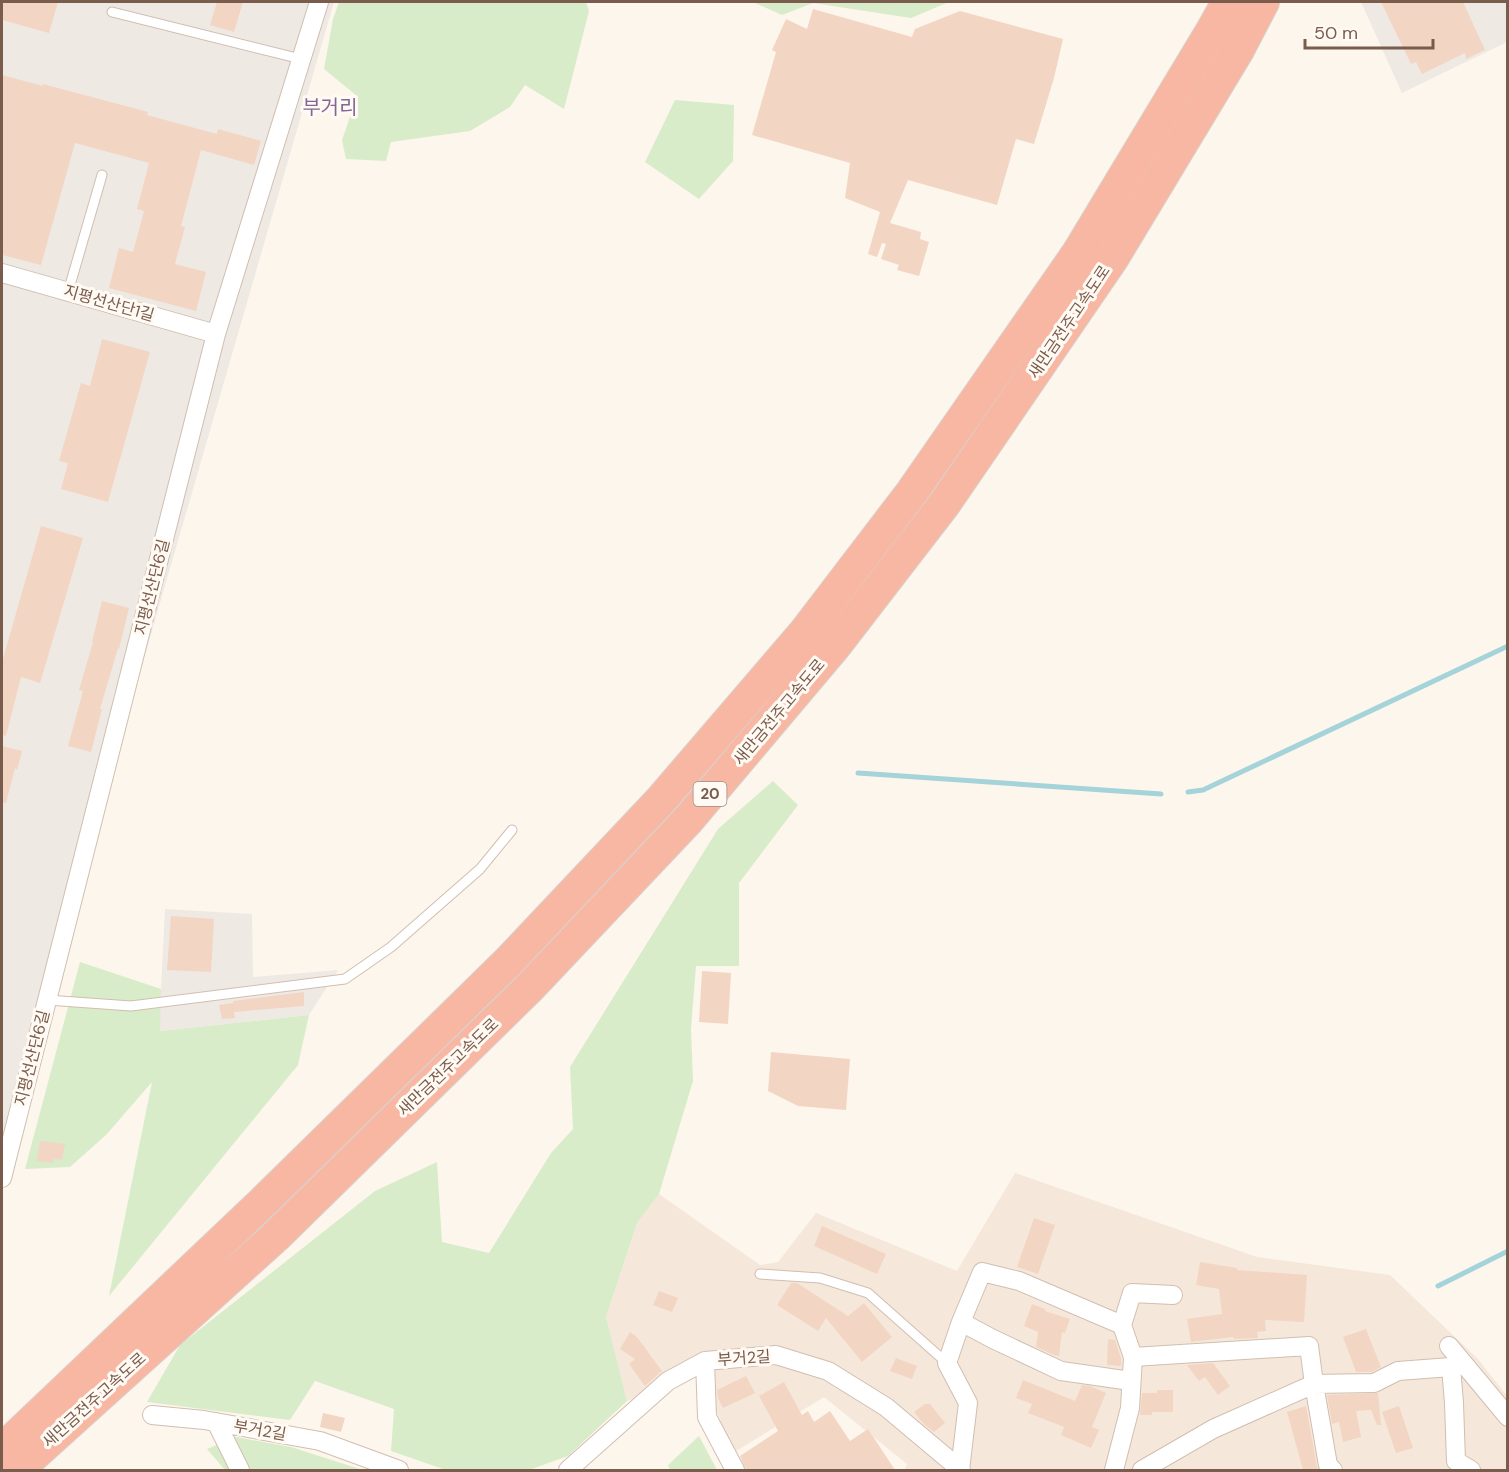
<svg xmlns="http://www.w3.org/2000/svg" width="1509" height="1472" font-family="'DM Sans','Noto Sans KR',sans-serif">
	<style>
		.residential { fill: #f5e8da }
		.industrial { fill: #efe9e4 }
		.green { fill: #d8ecc9 }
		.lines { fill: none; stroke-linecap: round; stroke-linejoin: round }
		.stream { stroke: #a5d3da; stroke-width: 5 }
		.building { fill: #f3d5c3 }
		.lane-casing { stroke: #d1beb0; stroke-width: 11 }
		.street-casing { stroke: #d1beb0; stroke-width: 20 }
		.highway-casing { stroke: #dad1cd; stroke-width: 34 }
		.lane { stroke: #fff; stroke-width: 9 }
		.street { stroke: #fff; stroke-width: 18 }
		.highway { stroke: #f7b7a3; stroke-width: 32 }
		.labels { text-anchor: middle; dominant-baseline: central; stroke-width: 6; stroke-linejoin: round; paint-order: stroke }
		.shield { fill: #fffaf3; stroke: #a28b7f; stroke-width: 1.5 }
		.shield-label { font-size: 15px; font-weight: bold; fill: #7a5c4d }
		.street-label { font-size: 16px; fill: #7a5c4d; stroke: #fffaf3 }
		.quarter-label { font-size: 20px; fill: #846695; stroke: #fffaf3 }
	</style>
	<rect width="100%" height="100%" fill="#fdf6ec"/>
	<!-- residential -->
	<path class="residential" d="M 1015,1173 L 1257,1257 L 1390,1275 L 1478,1359 L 1507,1396 L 1507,1470 L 905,1470 L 907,1464 L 824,1397 L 733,1453 L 714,1404 L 712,1370 L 695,1378 L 627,1401 L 606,1317 L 637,1223 L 659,1194 L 760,1265 L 778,1262 L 816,1213 L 957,1271 Z"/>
	<!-- industrial -->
	<path class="industrial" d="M 2,2 L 334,2 L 2,1149 Z
		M 1361,2 L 1507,2 L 1507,42 L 1402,93 Z
		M 165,909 L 252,914 L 253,977 L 338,970 L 309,1015 L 159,1031 Z"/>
	<!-- green -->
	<path class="green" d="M 339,2 L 586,2 L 589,11 L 564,109 L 525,85 L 510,107 L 470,131 L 391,142 L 386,161 L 346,159 L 342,140 L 357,96 L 324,69 L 333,19 Z
		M 753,2 L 949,2 L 911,18 L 813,3 L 782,15 Z
		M 675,100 L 734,105 L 733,161 L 699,199 L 645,162 Z
		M 773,781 L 798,805 L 739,883 L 739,966 L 696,966 L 691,1029 L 693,1081 L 659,1194 L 637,1223 L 606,1317 L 627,1401 L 568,1456 L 529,1470 L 446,1470 L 391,1451 L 394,1409 L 315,1381 L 290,1420 L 147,1402 L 180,1345 L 375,1191 L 437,1162 L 442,1242 L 489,1253 L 551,1153 L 573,1129 L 570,1067 L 718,829 Z
		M 80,962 L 161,989 L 160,1031 L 309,1015 L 298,1065 L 109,1296 L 152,1082 L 106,1135 L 70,1167 L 25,1169 Z
		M 699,1436 L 717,1470 L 670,1470 L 668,1465 Z
		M 236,1437 L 291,1447 L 363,1470 L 225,1470 L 207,1449 Z"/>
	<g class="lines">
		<!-- stream -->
		<path class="stream" d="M 858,773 L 1161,794
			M 1188,792 L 1203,790 L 1508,646
			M 1438,1286 L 1508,1251"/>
	</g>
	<!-- building -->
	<path class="building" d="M 2,2 L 58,2 L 49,33 L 2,20 Z
		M 217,2 L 243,2 L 234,32 L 210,25 Z
		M 1381,2 L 1463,2 L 1485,50 L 1466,59 L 1465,53 L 1422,74 L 1416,62 L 1411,64 Z
		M 813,9 L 912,37 L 915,29 L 960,11 L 1063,39 L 1054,78 L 1034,144 L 1016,139 L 997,205 L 908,180 L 890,223 L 921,232 L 920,239 L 929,242 L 919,276 L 897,270 L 899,265 L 881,259 L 886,244 L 882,243 L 877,257 L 868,254 L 880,212 L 845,198 L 850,163 L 752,135 L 776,52 L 772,50 L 786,19 L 807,29 Z
		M 2,75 L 43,86 L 43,84 L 148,112 L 147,115 L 217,134 L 218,129 L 261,141 L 254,165 L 201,150 L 181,226 L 185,227 L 175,264 L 206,272 L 196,311 L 109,288 L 119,248 L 133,252 L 144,211 L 137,209 L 149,163 L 75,143 L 41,265 L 2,255 Z
		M 102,339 L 150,352 L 108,502 L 61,489 L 68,463 L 59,461 L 81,383 L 90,386 Z
		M 41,526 L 83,538 L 40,683 L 21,677 L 6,736 L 2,735 L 2,662 Z
		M 102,601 L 129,608 L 119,649 L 118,648 L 100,709 L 102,709 L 91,752 L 68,746 L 83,691 L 79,690 L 93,642 L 92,642 Z
		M 2,746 L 22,751 L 17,770 L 15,768 L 6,803 L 2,803 Z
		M 171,916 L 214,919 L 211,972 L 167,970 Z
		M 702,971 L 731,973 L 728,1024 L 699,1022 Z
		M 304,992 L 304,1006 L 234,1012 L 235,1018 L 222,1019 L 219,1005 L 233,1003 L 233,1001 Z
		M 771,1052 L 850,1059 L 846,1110 L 798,1106 L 768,1091 Z
		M 40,1141 L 65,1144 L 62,1160 L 53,1158 L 53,1163 L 37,1161 Z
		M 1034,1218 L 1055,1225 L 1038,1274 L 1017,1267 Z
		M 822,1226 L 886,1254 L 877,1274 L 814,1246 Z
		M 1200,1262 L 1237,1268 L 1237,1270 L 1307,1275 L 1304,1322 L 1265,1320 L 1266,1331 L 1257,1332 L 1258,1338 L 1234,1339 L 1233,1337 L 1191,1342 L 1187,1319 L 1222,1314 L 1219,1289 L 1196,1285 Z
		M 791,1283 L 797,1283 L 848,1316 L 864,1303 L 892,1337 L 862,1362 L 826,1318 L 818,1331 L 777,1305 Z
		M 659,1291 L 678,1298 L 672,1312 L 653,1305 Z
		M 1032,1304 L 1045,1309 L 1045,1311 L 1070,1319 L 1065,1333 L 1062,1332 L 1059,1356 L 1054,1355 L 1036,1347 L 1038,1332 L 1024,1326 Z
		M 1366,1329 L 1381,1367 L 1371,1372 L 1356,1372 L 1343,1337 Z
		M 630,1332 L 637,1337 L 662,1371 L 645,1386 L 629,1364 L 635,1359 L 620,1349 Z
		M 1108,1339 L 1115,1340 L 1121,1358 L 1121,1366 L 1107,1365 Z
		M 896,1358 L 917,1366 L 912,1379 L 890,1371 Z
		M 1213,1363 L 1230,1386 L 1218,1395 L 1205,1377 L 1199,1381 L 1187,1365 Z
		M 746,1376 L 755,1393 L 723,1408 L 718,1398 L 717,1390 Z
		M 1023,1380 L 1075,1401 L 1082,1385 L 1090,1386 L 1106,1393 L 1092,1427 L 1099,1430 L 1091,1448 L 1061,1435 L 1064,1427 L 1028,1413 L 1032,1404 L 1016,1398 Z
		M 784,1382 L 802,1415 L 808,1411 L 814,1422 L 830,1411 L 850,1441 L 868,1429 L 895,1470 L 746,1470 L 740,1456 L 778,1431 L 759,1396 Z
		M 1157,1390 L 1173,1390 L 1173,1412 L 1152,1412 L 1152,1415 L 1140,1415 L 1142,1393 L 1157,1393 Z
		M 1378,1393 L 1381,1425 L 1377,1425 L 1371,1410 L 1356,1411 L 1361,1437 L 1343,1442 L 1339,1422 L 1332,1424 L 1327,1395 Z
		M 925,1404 L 930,1404 L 945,1423 L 934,1432 L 924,1424 L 914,1412 Z
		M 1306,1406 L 1317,1467 L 1319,1470 L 1303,1470 L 1287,1412 Z
		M 1399,1406 L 1413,1448 L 1396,1453 L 1382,1412 Z
		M 323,1413 L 345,1418 L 341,1432 L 320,1427 Z"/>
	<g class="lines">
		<defs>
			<path id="lane" d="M 112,12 L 301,59
				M 68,292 L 102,175
				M 47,1000 L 131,1006 L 345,979 L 391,947 L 480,869 L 512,830
				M 760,1274 L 820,1278 L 868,1293 L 947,1363"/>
			<path id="street" d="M 2,273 L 216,334
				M 2,1178 L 216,334 L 319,2
				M 961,1322 L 993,1339 L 1061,1371 L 1131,1381
				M 1449,1346 L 1508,1417
				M 1133,1357 L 1309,1346 L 1314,1384 L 1328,1465 L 1333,1470
				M 705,1361 L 707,1417 L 735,1470
				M 1451,1367 L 1454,1403 L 1456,1461 L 1471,1470
				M 152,1415 L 204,1420 L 320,1441 L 399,1470
				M 216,1422 L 240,1470
				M 568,1470 L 668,1381 L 705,1361 L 776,1355 L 828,1371 L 886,1407 L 961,1470
				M 960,1470 L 968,1403 L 947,1363 L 961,1322 L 982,1272 L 1019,1281 L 1122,1325
				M 1114,1470 L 1130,1408 L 1133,1357 L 1122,1325 L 1132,1293 L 1173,1295
				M 1142,1470 L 1213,1429 L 1314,1384 L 1374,1383 L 1398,1371 L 1451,1367 L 1460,1359"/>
			<path id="highway" d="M 2,1450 L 262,1203 L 509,961 L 660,801 L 805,632 L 912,492 L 1078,253 L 1213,29 L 1228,2
				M 17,1470 L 275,1237 L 530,987 L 688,820 L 834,647 L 945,503 L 1112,259 L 1238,50 L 1263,2"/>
		</defs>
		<!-- lane casing -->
		<use href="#lane" class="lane-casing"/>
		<!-- street casing -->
		<use href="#street" class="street-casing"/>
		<!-- highway casing -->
		<use href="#highway" class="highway-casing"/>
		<!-- lane -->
		<use href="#lane" class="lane"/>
		<!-- street -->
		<use href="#street" class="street"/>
		<!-- highway -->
		<use href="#highway" class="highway"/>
	</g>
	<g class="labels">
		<!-- shield labels -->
		<rect class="shield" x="693.5" y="782" width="33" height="24" rx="4.5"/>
		<g class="shield-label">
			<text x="710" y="794">20</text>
		</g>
		<!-- street labels -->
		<g class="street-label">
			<text transform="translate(109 303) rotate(16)">지평선산단1길</text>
			<text transform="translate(1069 322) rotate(-56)">새만금전주고속도로</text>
			<text transform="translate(152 587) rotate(-76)">지평선산단6길</text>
			<text transform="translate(779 712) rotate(-50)">새만금전주고속도로</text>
			<text transform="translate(32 1058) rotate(-76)">지평선산단6길</text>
			<text transform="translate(448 1067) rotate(-44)">새만금전주고속도로</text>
			<text transform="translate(744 1358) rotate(-4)">부거2길</text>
			<text transform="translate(94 1400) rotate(-42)">새만금전주고속도로</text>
			<text transform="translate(260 1430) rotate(10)">부거2길</text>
		</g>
		<!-- quarter labels -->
		<g class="quarter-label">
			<text x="330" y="107">부거리</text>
		</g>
	</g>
	<!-- border -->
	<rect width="1509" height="1472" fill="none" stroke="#7a5c4d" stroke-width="6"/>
	<!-- scale -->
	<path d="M1305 39v9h128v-9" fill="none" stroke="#7a5c4d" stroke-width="3"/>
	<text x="1314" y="39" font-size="18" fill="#7a5c4d" stroke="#fffaf3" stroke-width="4.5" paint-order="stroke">50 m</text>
</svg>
